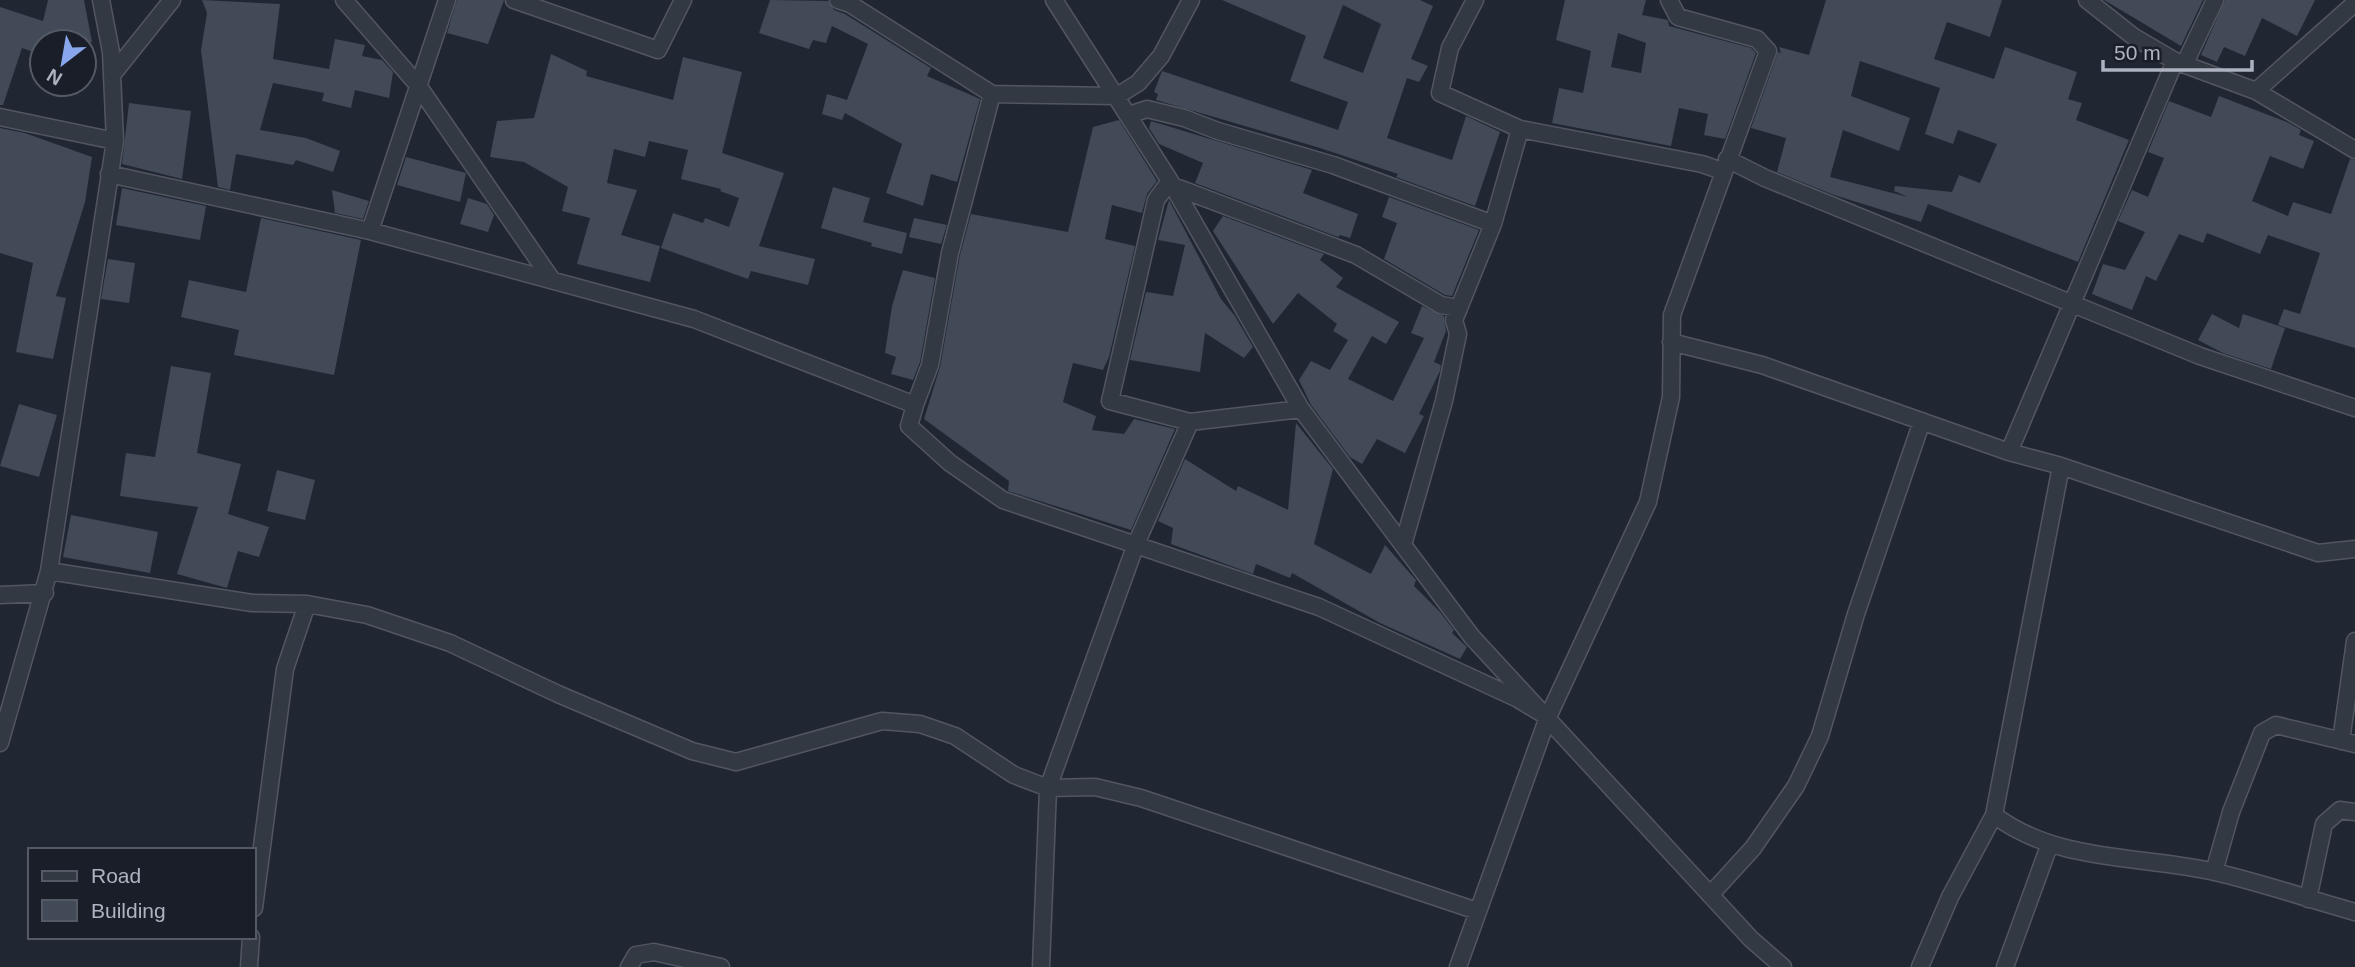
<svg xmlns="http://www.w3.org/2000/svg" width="2355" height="967" font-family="Helvetica,sans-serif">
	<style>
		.building { fill: #424957; fill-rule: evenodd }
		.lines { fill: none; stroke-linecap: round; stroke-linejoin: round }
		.minor-casing { stroke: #515662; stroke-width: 19 }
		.minor { stroke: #333943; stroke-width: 16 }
	</style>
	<rect width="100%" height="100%" fill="#202732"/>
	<!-- building -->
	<path class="building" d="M 48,0 L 84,0 L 92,42 L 42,42 L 42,55 L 22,48 L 3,105 L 0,105 L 0,7 L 43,21 Z
		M 202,0 L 280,4 L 273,59 L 329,69 L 335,39 L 365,45 L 362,56 L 382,60 L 393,72 L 389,98 L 355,90 L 351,108 L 322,101 L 324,93 L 273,83 L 260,130 L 306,138 L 340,151 L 333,172 L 296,160 L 293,165 L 236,154 L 230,190 L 218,187 L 201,50 L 207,13 Z
		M 457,0 L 504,0 L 488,44 L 447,33 Z
		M 770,0 L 828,1 L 834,10 L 845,14 L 931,68 L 927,76 L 980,99 L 957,182 L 931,174 L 923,206 L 886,193 L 902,144 L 845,113 L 842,120 L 822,114 L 827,94 L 847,100 L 868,44 L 832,26 L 826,43 L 813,40 L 809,49 L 759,33 Z
		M 1222,0 L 1420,0 L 1433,6 L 1411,59 L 1428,66 L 1419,82 L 1407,78 L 1387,138 L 1452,160 L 1466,116 L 1500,132 L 1475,206 L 1396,177 L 1398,174 L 1320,148 L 1156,100 L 1158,94 L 1154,92 L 1162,71 L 1338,130 L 1348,102 L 1290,81 L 1306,36 ZM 1343,5 L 1381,24 L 1363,73 L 1323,58 Z
		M 1565,0 L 1646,0 L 1642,15 L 1668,20 L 1669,26 L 1751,48 L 1756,53 L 1725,139 L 1704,135 L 1708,114 L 1679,108 L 1671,146 L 1552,123 L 1559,88 L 1583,93 L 1591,51 L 1556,40 ZM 1618,33 L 1646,43 L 1641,73 L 1611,67 Z
		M 1826,0 L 2002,0 L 1990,37 L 1947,22 L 1934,59 L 1994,79 L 2005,47 L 2077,72 L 2068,99 L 2082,103 L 2076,120 L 2129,140 L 2078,262 L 1928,204 L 1921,222 L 1834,195 L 1777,172 L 1786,138 L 1751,128 L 1778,52 L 1781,53 L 1779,47 L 1809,55 ZM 1860,61 L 1940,88 L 1925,134 L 1953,144 L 1958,130 L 1997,144 L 1980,183 L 1959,175 L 1952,192 L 1895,186 L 1894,191 L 1908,197 L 1830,177 L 1843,130 L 1899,151 L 1910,118 L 1851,96 Z
		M 2104,0 L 2203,0 L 2181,46 Z
		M 2225,0 L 2315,0 L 2297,36 L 2262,18 L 2245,56 L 2224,47 L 2217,62 L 2201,55 Z
		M 551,54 L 587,71 L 586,76 L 673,100 L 683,57 L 742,72 L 722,153 L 784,173 L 759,246 L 815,259 L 808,285 L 751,271 L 748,279 L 661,248 L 673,213 L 703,223 L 705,218 L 729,227 L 739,198 L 720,191 L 721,189 L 681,179 L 688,150 L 649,141 L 645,157 L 614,149 L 607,183 L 637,190 L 621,235 L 660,246 L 650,282 L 577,264 L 590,218 L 562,211 L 568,187 L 524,162 L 490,157 L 497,121 L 534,118 Z
		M 2219,96 L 2289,123 L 2301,130 L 2299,135 L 2314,141 L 2303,169 L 2270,156 L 2252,201 L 2288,216 L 2293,202 L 2331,214 L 2350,159 L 2355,160 L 2355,348 L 2278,325 L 2284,309 L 2300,314 L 2320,253 L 2268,235 L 2260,254 L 2207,233 L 2203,243 L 2179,234 L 2156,281 L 2146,276 L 2132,310 L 2092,294 L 2103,264 L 2125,270 L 2145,232 L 2118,221 L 2132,190 L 2148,197 L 2164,158 L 2148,152 L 2169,101 L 2211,117 Z
		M 129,103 L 191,111 L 182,179 L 122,164 Z
		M 1119,120 L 1157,181 L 1147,194 L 1142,213 L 1112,205 L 1105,239 L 1135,246 L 1109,357 L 1103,370 L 1073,363 L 1063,402 L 1096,416 L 1092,430 L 1124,434 L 1134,419 L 1175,429 L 1131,530 L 1008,491 L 1009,481 L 924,419 L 940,367 L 960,255 L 971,214 L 1068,232 L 1093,127 Z
		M 1151,121 L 1312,170 L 1303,193 L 1358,214 L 1350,238 L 1340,235 L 1338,237 L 1195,183 L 1203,163 L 1159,144 L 1149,128 Z
		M 0,128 L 25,133 L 92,157 L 85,202 L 56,296 L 66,298 L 53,359 L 16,352 L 33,263 L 0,253 Z
		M 406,157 L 466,173 L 460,202 L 397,185 Z
		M 833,187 L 870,198 L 863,222 L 907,233 L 902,254 L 871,246 L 872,243 L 821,228 Z
		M 122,188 L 206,206 L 200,240 L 116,225 Z
		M 332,190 L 369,201 L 363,219 L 335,213 Z
		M 1389,197 L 1479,230 L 1452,296 L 1445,295 L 1384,259 L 1397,223 L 1382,217 Z
		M 468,198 L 487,204 L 494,215 L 488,232 L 460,224 Z
		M 1169,200 L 1221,299 L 1235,316 L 1253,347 L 1244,358 L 1205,333 L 1200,372 L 1130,360 L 1146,292 L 1173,296 L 1185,245 L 1158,240 Z
		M 1223,216 L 1324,254 L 1320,260 L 1343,278 L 1336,287 L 1399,322 L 1386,344 L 1372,336 L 1348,379 L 1393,401 L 1424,338 L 1411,333 L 1422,306 L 1444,316 L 1446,331 L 1434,362 L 1441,365 L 1440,371 L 1419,414 L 1424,416 L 1405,453 L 1377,439 L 1362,464 L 1350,457 L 1311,405 L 1299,380 L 1311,361 L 1330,370 L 1348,340 L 1333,331 L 1337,324 L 1298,293 L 1273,324 L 1213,231 Z
		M 261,218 L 361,240 L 334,375 L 234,355 L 239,330 L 181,317 L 189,280 L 246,292 Z
		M 914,218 L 947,225 L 941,244 L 909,237 Z
		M 108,259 L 135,263 L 129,303 L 101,299 Z
		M 903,270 L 935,278 L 920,362 L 913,380 L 891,374 L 896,357 L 885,353 L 892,306 Z
		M 2212,314 L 2239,328 L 2243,314 L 2285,328 L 2271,369 L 2223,353 L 2198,340 Z
		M 171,366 L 211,373 L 197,453 L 241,464 L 228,514 L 269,527 L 259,557 L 238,551 L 227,588 L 177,574 L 198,507 L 120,496 L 126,453 L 155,457 Z
		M 19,404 L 57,415 L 39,477 L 0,466 Z
		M 1296,423 L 1333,469 L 1314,544 L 1371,574 L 1385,545 L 1416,580 L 1414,586 L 1440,612 L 1454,630 L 1452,633 L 1467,647 L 1460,659 L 1380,623 L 1292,573 L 1290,578 L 1256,564 L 1253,574 L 1171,544 L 1173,528 L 1158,521 L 1185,459 L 1236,491 L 1238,486 L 1288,510 Z
		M 277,470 L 315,480 L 305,520 L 267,511 Z
		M 71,515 L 158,532 L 150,573 L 63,557 Z"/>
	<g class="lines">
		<defs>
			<path id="minor" d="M 344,0 L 417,84 L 552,280
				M 514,0 L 658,50 L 683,0
				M 838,0 L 850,4 L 992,94
				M 1054,0 L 1170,181 L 1301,409 L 1472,637 L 1751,939 L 1783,967
				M 2087,0 L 2134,37 L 2175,61 L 2256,91 L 2355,150
				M 2185,63 L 2215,0
				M 112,75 L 172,0
				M 2256,91 L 2355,3
				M 1129,115 L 1147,109 L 1184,118 L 1218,131 L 1333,165 L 1493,224 L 1520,129 L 1440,93 L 1450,48 L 1475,0
				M 0,117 L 115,141
				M 1520,129 L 1702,164 L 1722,171
				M 1727,159 L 1765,178 L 2200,356 L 2355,408
				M 109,174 L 370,231 L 694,319 L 915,405 L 909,426 L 950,463 L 1003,500 L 1319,607 L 1518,699 L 1548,717
				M 1170,181 L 1156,200 L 1110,401 L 1190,422
				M 1173,186 L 1356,255 L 1441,305 L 1459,308 L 1454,320 L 1458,334 L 1444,401 L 1403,545
				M 370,231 L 447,0
				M 1459,308 L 1493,224
				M 1671,342 L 1762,365 L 2009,452 L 2061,466 L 2318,553 L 2355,549
				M 915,405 L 930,365 L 950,253 L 992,94 L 1117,96 L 1138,83 L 1161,56 L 1191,0
				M 2009,452 L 2175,61
				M 2061,466 L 1994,815 C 2057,863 2141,855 2215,872 C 2262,883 2309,899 2355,912
				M 49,571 L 252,603 L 307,604 L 367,615 L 450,643 L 558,694 L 692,751 L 736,762 L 882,721 L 920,724 L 955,736 L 1014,775 L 1048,788 L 1095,787 L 1141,798 L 1477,911
				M 0,595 L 45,593
				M 2341,741 L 2355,641
				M 0,743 L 49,571 L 115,141 L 111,52 L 101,0
				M 2214,872 L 2231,812 L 2262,733 L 2276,725 L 2355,744
				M 1711,894 L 1753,848 L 1796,786 L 1820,736 L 1856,614 L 1922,421
				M 2308,899 L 2324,824 L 2340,810 L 2355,812
				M 254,908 L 285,669 L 307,604
				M 249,967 L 251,937
				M 629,967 L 636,955 L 654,952 L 721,967
				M 1041,967 L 1048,788 L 1136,544 L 1190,422 L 1301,409
				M 1458,967 L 1548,717 L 1648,502 L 1671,397 L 1672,315 L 1768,51 L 1757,39 L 1678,17 L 1669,0
				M 1920,967 L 1950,897 L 1994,815
				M 2005,967 L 2049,846"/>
		</defs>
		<!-- minor casing -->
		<use href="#minor" class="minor-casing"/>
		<!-- minor -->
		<use href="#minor" class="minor"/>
	</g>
	<!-- legend -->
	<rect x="28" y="848" width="228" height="91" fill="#191e28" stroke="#545a65" stroke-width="2"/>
	<rect x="42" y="871" width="35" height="10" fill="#333943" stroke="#545a65" stroke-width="2"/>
	<text x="91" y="883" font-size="21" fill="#adb3c1">Road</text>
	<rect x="42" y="900" width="35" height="21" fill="#424957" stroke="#545a65" stroke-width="2"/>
	<text x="91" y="918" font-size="21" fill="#adb3c1">Building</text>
	<!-- north arrow -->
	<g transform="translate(63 63) rotate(211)"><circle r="33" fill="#191e28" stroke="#545a65" stroke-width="2"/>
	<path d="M0-5L12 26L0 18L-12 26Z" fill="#87a6ec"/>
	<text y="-10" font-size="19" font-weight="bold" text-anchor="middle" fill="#adb3c1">N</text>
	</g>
	<!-- scale -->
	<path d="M2103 60v10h149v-10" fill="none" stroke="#adb3c1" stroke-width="3.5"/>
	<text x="2114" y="60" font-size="21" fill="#adb3c1" stroke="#191e28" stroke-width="5" paint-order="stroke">50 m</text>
</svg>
